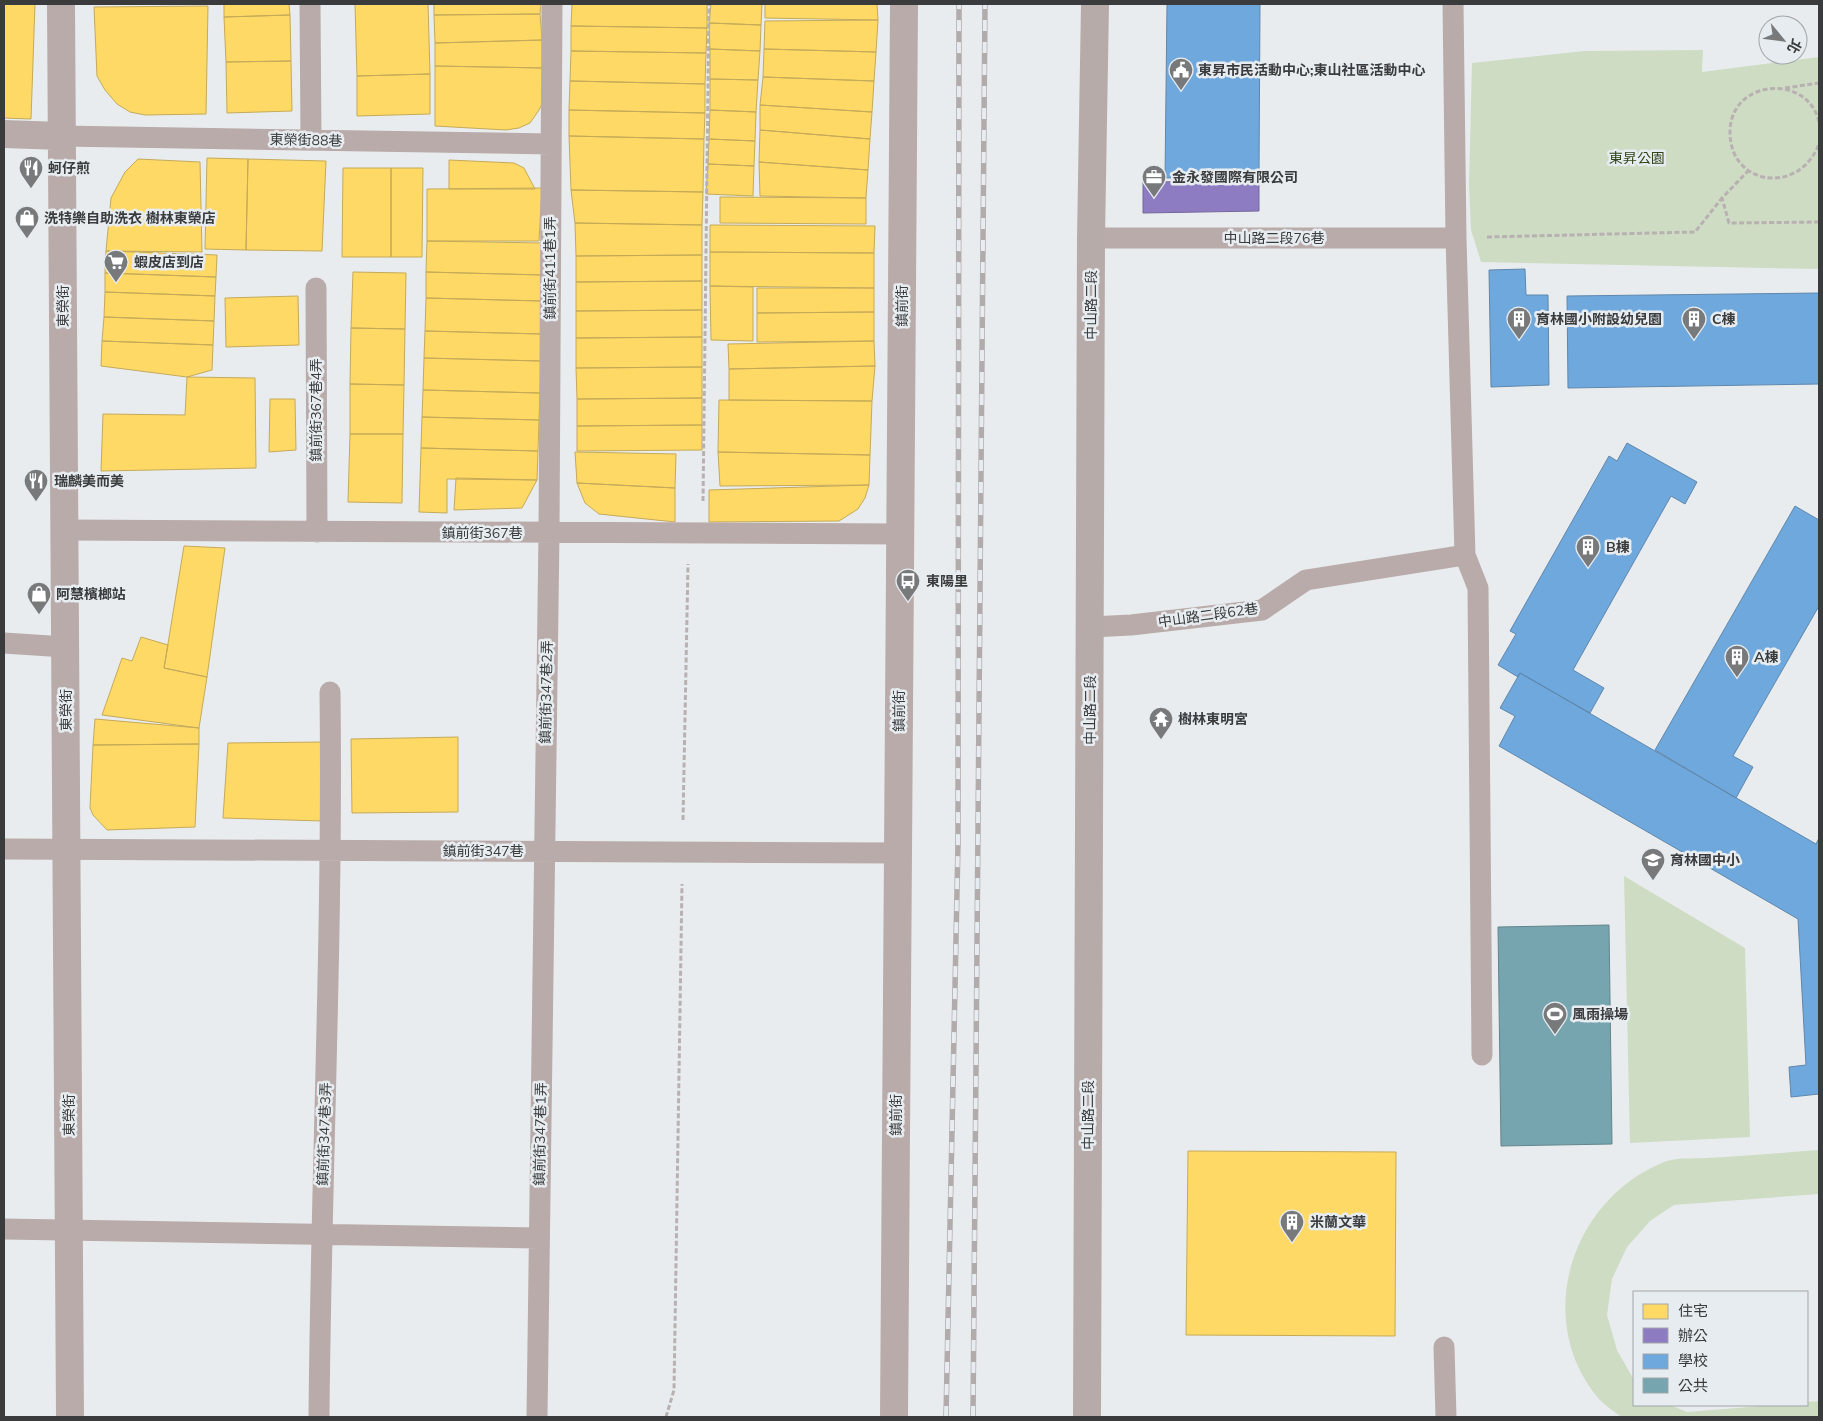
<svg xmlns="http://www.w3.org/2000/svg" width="1823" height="1421" font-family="Mulish,'Noto Sans TC',sans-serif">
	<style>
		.green { fill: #cedcc4 }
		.homes { fill: #ffd966; stroke: #c4aa59 }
		.offices { fill: #8e7cc3; stroke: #74689a }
		.schools { fill: #6fa8dc; stroke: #5f87ac }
		.public { fill: #76a5af; stroke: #64858c }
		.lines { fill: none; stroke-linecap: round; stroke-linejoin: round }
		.path { stroke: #b8b0b1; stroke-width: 3; stroke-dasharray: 5 2.5; stroke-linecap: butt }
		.lane { stroke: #b9abaa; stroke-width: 21 }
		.street { stroke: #b9abaa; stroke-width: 28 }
		.secondary { stroke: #b7aba9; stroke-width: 28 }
		.rail-casing { stroke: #b2abac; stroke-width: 5.5 }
		.rail { stroke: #e7ecf0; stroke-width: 4; stroke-dasharray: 11; stroke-linecap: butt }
		.labels { text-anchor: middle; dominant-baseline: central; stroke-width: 5; stroke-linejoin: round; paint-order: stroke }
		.poi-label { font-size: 14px; font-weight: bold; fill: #393b3c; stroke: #e7ecf0; text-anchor: start }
		.street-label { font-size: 14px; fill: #393b3c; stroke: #e7ecf0 }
		.park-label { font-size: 14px; fill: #2f4316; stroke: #e7ecf0 }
	</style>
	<rect width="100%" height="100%" fill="#e9ecee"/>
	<!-- green -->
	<path class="green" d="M 1703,50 L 1702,72 L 1819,57 L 1819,269 L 1481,262 L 1471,230 L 1469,185 L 1472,63 L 1584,51 Z
		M 1624,876 L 1745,948 L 1750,1137 L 1630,1143 Z
		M 1819,1150 L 1819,1194 L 1674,1205 L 1650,1221 L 1627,1247 L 1612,1279 L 1607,1315 L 1617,1350 L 1634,1380 L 1634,1405 L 1670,1405 L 1687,1412 L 1774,1405 L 1807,1405 L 1807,1402 L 1819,1401 L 1819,1417 L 1621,1417 C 1614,1411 1604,1405 1598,1398 C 1532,1318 1572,1199 1664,1162 C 1676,1157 1693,1159 1706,1158 C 1743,1156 1781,1153 1819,1150 Z"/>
	<!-- homes -->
	<path class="homes" d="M 4,4 L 35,4 L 31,119 L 4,118 Z
		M 224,4 L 289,4 L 290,15 L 224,17 Z
		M 355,4 L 428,4 L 430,74 L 357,76 Z
		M 434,4 L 541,4 L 540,14 L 434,15 Z
		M 572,4 L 707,4 L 707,28 L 571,26 Z
		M 711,4 L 762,4 L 761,25 L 709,23 Z
		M 765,4 L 877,4 L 878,20 L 765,18 Z
		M 208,6 L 206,114 L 145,115 L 130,112 L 117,104 L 105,90 L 97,76 L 94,7 Z
		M 540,14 L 542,40 L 435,43 L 434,15 Z
		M 290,15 L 291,61 L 226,62 L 224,17 Z
		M 878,20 L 876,52 L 764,49 L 765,21 Z
		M 709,23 L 761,25 L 760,51 L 710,49 Z
		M 571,26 L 707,28 L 706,53 L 571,51 Z
		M 542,40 L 543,68 L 435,66 L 435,43 Z
		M 710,49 L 760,51 L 758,80 L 710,79 Z
		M 764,49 L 876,52 L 874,81 L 763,77 Z
		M 571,51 L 706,53 L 705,84 L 570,81 Z
		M 291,61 L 292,111 L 227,113 L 226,62 Z
		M 435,66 L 543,68 L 546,96 L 539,110 L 530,123 L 519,128 L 506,130 L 435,126 Z
		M 430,74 L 430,114 L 357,116 L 357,76 Z
		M 763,77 L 874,81 L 872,112 L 760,105 Z
		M 710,79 L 758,80 L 756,112 L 710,110 Z
		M 570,81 L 705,84 L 705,113 L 569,110 Z
		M 760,105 L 872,112 L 870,139 L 760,130 Z
		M 569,110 L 705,113 L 704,139 L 569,136 Z
		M 710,110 L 756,112 L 755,141 L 709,139 Z
		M 760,130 L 870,139 L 868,170 L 759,162 Z
		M 569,136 L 704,139 L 703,192 L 571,190 Z
		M 709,139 L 755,141 L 754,166 L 708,164 Z
		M 207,158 L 248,159 L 246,250 L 205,249 Z
		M 138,159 L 200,162 L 202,252 L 106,251 L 111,198 L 125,172 Z
		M 248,159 L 326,161 L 322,251 L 246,250 Z
		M 449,160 L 514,163 L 524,168 L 535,189 L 449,189 Z
		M 759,162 L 868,170 L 866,198 L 760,196 Z
		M 708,164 L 754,166 L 753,196 L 706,194 Z
		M 343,168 L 391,168 L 391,257 L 342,257 Z
		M 391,168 L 423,168 L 422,257 L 391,257 Z
		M 542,188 L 539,241 L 427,241 L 427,189 Z
		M 571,190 L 703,192 L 702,225 L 575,223 Z
		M 720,197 L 866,198 L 866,224 L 720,223 Z
		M 575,223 L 702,225 L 702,255 L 576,256 Z
		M 710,225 L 875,226 L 874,253 L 710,252 Z
		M 427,241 L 544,243 L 543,275 L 426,272 Z
		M 106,251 L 217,255 L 216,277 L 105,273 Z
		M 710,252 L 874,253 L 874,288 L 710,286 Z
		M 702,255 L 702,281 L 576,282 L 576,256 Z
		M 353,272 L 406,273 L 405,329 L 351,328 Z
		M 426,272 L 543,275 L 542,301 L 426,298 Z
		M 105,273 L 216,277 L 215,296 L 105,292 Z
		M 702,281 L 702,310 L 576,311 L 576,282 Z
		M 710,286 L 753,287 L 753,341 L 711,340 Z
		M 757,288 L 874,288 L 874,312 L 757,313 Z
		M 105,292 L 215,296 L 214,321 L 104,317 Z
		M 298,296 L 299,345 L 226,347 L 225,298 Z
		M 426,298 L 542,301 L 542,334 L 425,331 Z
		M 702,310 L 702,337 L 576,338 L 576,311 Z
		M 874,312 L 874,341 L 757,342 L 757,313 Z
		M 104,317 L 214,321 L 213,345 L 102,341 Z
		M 351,328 L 405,329 L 404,385 L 350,384 Z
		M 425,331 L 542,334 L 541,361 L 424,358 Z
		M 702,337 L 702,367 L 576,368 L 576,338 Z
		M 102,341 L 213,345 L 212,370 L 187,377 L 101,366 Z
		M 874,341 L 875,366 L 729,369 L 728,344 Z
		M 424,358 L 541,361 L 540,393 L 423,390 Z
		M 875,366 L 872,401 L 729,400 L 729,369 Z
		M 702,367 L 702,398 L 577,399 L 576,368 Z
		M 187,377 L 255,378 L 256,468 L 101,471 L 103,414 L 185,415 Z
		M 350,384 L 404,385 L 403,434 L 350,434 Z
		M 423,390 L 540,393 L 539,420 L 422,417 Z
		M 702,398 L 702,425 L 577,426 L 577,399 Z
		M 270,399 L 295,399 L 296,450 L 269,452 Z
		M 719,400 L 872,401 L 870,455 L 718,452 Z
		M 422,417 L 539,420 L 538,451 L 421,448 Z
		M 702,425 L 702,450 L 577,451 L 577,426 Z
		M 350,434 L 403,434 L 402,503 L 348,502 Z
		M 421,448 L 538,451 L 537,480 L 447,479 L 447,513 L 419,512 Z
		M 575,452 L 676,454 L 675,488 L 577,483 Z
		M 718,452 L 870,455 L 869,485 L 720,486 Z
		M 456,478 L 537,480 L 522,508 L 454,510 Z
		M 577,483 L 675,488 L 675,522 L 599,514 L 585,503 Z
		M 869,485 L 865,498 L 858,509 L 839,521 L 709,522 L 709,490 Z
		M 184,546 L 225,548 L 207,677 L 164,668 Z
		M 141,637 L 168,645 L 164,668 L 207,677 L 199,728 L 102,715 L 122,658 L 132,661 Z
		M 95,719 L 199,728 L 199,744 L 93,745 Z
		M 458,737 L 458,812 L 352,813 L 351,739 Z
		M 324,742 L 322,821 L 223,818 L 228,743 Z
		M 199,744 L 195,827 L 107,830 L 93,815 L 90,808 L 93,745 Z
		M 1188,1151 L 1396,1152 L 1395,1336 L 1186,1335 Z"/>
	<!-- offices -->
	<path class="offices" d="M 1259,181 L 1259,211 L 1143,213 L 1143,182 Z"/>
	<!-- schools -->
	<path class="schools" d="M 1167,4 L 1260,4 L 1259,176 L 1165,178 Z
		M 1525,269 L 1526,295 L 1548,295 L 1549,385 L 1491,387 L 1489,270 Z
		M 1819,293 L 1819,384 L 1568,388 L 1567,296 Z
		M 1627,443 L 1697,482 L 1685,504 L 1671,496 L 1573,670 L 1604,688 L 1590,713 L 1520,673 L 1518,677 L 1498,665 L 1516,634 L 1510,631 L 1609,456 L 1617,461 Z
		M 1795,506 L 1819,520 L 1819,606 L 1733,756 L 1753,767 L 1736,798 L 1655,750 Z
		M 1520,673 L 1816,844 L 1819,838 L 1819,1094 L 1791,1097 L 1789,1067 L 1806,1065 L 1798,919 L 1499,746 L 1515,716 L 1500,708 Z"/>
	<!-- public -->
	<path class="public" d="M 1609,925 L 1612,1144 L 1501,1146 L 1498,927 Z"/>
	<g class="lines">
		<!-- path -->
		<path class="path" d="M 1785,88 L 1819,83
			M 1819,122 C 1808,73 1731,79 1730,131 C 1729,186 1799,196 1819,144
			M 1749,170 L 1722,198 L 1729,223 L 1819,222
			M 1487,237 L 1695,232 L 1722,198
			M 703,501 L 709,4
			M 683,820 L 688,564
			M 666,1417 L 674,1390 L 682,884"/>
		<!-- lane -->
		<path class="lane" d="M 310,4 L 311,140
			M 1453,4 L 1456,238
			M 61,136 L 551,144
			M 1091,238 L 1456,238 L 1465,555 L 1478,588 L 1482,1055
			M 316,288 L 317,532
			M 64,530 L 900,534
			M 1091,627 L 1131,625 L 1262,610 L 1306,580 L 1465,555
			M 4,643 L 65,647
			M 4,849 L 899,853
			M 4,1229 L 539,1238
			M 1444,1347 L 1446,1417
			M 319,1417 C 321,1175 333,934 330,692
			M 537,1417 L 549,533 L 552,4"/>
		<!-- street -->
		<path class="street" d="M 61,4 L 70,1417
			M 4,134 L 61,136
			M 894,1417 L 904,4"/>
		<!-- secondary -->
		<path class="secondary" d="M 1087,1417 L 1091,238 L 1095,4"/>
		<defs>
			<path id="rail" d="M 946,1417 L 958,844 L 959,4
				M 973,1417 L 985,4"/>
		</defs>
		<!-- rail casing -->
		<use href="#rail" class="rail-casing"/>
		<!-- rail -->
		<use href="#rail" class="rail"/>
	</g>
	<!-- icons -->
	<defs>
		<symbol id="civic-pin" viewBox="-11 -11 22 30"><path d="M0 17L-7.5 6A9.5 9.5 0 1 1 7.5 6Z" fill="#77797a" stroke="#e7ecf0"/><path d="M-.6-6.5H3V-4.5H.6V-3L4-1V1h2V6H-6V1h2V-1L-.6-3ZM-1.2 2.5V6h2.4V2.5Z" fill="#fff"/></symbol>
		<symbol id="restaurant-pin" viewBox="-11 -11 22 30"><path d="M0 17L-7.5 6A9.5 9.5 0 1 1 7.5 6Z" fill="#77797a" stroke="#e7ecf0"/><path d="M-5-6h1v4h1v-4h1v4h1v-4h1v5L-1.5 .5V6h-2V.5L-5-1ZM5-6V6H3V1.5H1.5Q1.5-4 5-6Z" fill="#fff"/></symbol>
		<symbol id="office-pin" viewBox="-11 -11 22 30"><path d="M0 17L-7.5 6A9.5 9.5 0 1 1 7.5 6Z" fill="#77797a" stroke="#e7ecf0"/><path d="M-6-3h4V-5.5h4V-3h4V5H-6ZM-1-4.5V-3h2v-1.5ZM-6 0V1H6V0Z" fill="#fff"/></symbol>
		<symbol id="shop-pin" viewBox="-11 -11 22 30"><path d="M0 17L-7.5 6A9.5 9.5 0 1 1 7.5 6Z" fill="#77797a" stroke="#e7ecf0"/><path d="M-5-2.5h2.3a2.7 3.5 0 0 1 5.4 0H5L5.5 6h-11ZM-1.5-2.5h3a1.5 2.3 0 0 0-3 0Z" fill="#fff"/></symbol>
		<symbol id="supermarket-pin" viewBox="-11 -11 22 30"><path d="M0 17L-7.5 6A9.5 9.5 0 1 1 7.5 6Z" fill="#77797a" stroke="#e7ecf0"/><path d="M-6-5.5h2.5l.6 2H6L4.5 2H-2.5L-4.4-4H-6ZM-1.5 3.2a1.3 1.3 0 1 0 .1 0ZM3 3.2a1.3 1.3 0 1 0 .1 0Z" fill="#fff"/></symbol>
		<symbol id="building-pin" viewBox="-11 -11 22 30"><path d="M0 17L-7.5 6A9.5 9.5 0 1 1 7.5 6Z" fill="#77797a" stroke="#e7ecf0"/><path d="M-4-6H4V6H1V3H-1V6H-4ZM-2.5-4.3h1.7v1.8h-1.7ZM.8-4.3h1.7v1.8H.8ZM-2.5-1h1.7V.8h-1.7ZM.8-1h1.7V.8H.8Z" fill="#fff"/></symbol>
		<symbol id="bus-pin" viewBox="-11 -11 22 30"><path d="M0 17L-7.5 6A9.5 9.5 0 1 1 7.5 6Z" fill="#77797a" stroke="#e7ecf0"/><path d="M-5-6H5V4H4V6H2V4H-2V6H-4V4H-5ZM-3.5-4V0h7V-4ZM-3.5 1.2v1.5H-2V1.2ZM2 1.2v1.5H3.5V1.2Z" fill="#fff"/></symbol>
		<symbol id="temple-pin" viewBox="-11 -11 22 30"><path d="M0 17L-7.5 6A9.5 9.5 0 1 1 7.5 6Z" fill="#77797a" stroke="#e7ecf0"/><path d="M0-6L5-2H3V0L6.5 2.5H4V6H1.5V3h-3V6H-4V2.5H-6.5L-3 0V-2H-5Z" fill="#fff"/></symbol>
		<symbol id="school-pin" viewBox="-11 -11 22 30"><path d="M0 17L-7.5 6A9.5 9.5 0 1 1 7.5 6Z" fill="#77797a" stroke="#e7ecf0"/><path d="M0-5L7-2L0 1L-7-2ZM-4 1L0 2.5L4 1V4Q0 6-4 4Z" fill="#fff"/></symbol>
		<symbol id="stadium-pin" viewBox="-11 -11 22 30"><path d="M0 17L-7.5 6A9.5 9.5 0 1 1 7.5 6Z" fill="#77797a" stroke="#e7ecf0"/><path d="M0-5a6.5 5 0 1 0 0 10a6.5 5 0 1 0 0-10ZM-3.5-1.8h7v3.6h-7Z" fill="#fff"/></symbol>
	</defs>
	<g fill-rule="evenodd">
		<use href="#civic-pin" x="1167" y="56" width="28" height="38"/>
		<use href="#restaurant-pin" x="17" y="154" width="28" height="38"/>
		<use href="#office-pin" x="1140" y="163" width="28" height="38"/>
		<use href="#shop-pin" x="13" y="204" width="28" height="38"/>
		<use href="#supermarket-pin" x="102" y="248" width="28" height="38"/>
		<use href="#building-pin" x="1505" y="305" width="28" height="38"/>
		<use href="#building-pin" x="1680" y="305" width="28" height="38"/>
		<use href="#restaurant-pin" x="22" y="467" width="28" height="38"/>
		<use href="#building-pin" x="1574" y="533" width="28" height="38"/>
		<use href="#bus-pin" x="894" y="567" width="28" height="38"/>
		<use href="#shop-pin" x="25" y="580" width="28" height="38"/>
		<use href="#building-pin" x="1723" y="643" width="28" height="38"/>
		<use href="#temple-pin" x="1147" y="705" width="28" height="38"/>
		<use href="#school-pin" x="1639" y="846" width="28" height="38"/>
		<use href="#stadium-pin" x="1541" y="1000" width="28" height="38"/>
		<use href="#building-pin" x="1278" y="1208" width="28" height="38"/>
	</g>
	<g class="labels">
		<!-- poi labels -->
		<g class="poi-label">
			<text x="1198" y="70">東昇市民活動中心;東山社區活動中心</text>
			<text x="48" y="168">蚵仔煎</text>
			<text x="1172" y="177">金永發國際有限公司</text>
			<text x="44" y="218">洗特樂自助洗衣 樹林東榮店</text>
			<text x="134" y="262">蝦皮店到店</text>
			<text x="1536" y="319">育林國小附設幼兒園</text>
			<text x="1712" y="319">C棟</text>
			<text x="54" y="481">瑞麟美而美</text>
			<text x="1606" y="547">B棟</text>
			<text x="926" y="581">東陽里</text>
			<text x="56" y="594">阿慧檳榔站</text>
			<text x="1754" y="657">A棟</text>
			<text x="1178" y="719">樹林東明宮</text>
			<text x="1670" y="860">育林國中小</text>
			<text x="1572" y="1014">風雨操場</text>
			<text x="1310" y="1222">米蘭文華</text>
		</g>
		<!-- street labels -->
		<g class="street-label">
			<text transform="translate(306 140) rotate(1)">東榮街88巷</text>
			<text x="1274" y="238">中山路二段76巷</text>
			<text transform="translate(550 268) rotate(-90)">鎮前街411巷1弄</text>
			<text transform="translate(1091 305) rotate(-90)">中山路二段</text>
			<text transform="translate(63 306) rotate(-90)">東榮街</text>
			<text transform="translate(902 306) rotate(-90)">鎮前街</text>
			<text transform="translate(316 410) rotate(-90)">鎮前街367巷4弄</text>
			<text x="482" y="533">鎮前街367巷</text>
			<text transform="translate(1208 615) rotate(-8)">中山路二段62巷</text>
			<text transform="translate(546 692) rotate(-89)">鎮前街347巷2弄</text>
			<text transform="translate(66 710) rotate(-90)">東榮街</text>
			<text transform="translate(1090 710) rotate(-90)">中山路二段</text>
			<text transform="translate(899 711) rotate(-90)">鎮前街</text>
			<text x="483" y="851">鎮前街347巷</text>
			<text transform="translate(69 1115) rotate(-90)">東榮街</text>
			<text transform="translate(896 1115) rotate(-90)">鎮前街</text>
			<text transform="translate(1088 1115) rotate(-90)">中山路二段</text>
			<text transform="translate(324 1134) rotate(-88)">鎮前街347巷3弄</text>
			<text transform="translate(540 1134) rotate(-89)">鎮前街347巷1弄</text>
		</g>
		<!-- park labels -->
		<g class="park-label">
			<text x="1637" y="158">東昇公園</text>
		</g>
	</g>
	<!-- border -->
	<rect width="1823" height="1421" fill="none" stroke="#393b3c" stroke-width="10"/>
	<!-- legend -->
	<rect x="1633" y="1291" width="175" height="115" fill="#e7ecf0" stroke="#a1a5a8"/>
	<rect x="1643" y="1304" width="25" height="15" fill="#ffd966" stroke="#a1a5a8"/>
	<text x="1678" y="1316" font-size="15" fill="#393b3c">住宅</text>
	<rect x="1643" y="1328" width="25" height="15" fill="#8e7cc3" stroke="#a1a5a8"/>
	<text x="1678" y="1341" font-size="15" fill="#393b3c">辦公</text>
	<rect x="1643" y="1354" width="25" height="15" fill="#6fa8dc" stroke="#a1a5a8"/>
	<text x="1678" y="1366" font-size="15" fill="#393b3c">學校</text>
	<rect x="1643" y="1378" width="25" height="15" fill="#76a5af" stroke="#a1a5a8"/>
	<text x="1678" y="1391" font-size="15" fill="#393b3c">公共</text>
	<!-- north arrow -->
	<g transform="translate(1783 40) rotate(119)"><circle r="24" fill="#e7ecf0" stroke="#a1a5a8"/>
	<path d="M0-4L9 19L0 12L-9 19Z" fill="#77797a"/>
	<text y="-8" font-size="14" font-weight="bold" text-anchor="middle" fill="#393b3c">北</text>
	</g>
</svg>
